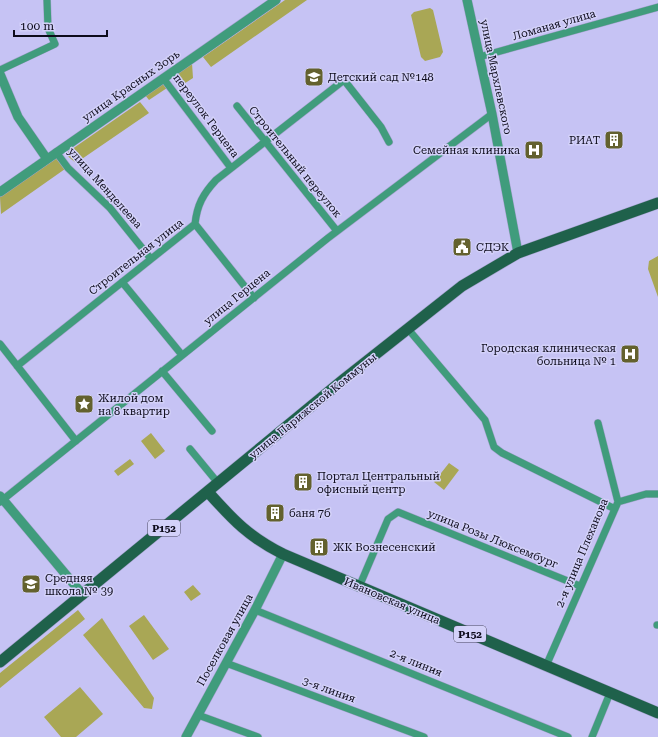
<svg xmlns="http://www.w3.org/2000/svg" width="658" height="737" font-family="'Roboto Serif',serif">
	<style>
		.green { fill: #a9a755 }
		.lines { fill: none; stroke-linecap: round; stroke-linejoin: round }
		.minor-casing { stroke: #a5a2cd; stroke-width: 8 }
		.tertiary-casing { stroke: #a5a2cd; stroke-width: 10 }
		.primary-casing { stroke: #a5a2cd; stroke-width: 12 }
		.minor { stroke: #409c7c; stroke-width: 7 }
		.tertiary { stroke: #409c7c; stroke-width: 9 }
		.primary { stroke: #1f614b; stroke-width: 11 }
		.labels { text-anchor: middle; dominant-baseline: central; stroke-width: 3; stroke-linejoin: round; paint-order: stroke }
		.shield { fill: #d3d1f9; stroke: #48465e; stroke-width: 1 }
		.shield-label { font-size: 10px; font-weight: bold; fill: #0d0b1b }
		.street-label { font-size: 11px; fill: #0d0b1b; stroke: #d3d1f9 }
		.poi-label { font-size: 11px; fill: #0d0b1b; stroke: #d3d1f9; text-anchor: start }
	</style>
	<rect width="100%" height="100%" fill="#c6c3f4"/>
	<!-- green -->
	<path class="green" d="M 285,0 L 307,0 L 211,67 L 203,57 Z
		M 430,8 L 433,10 L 443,52 L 440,57 L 425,61 L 421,57 L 411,15 L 414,12 Z
		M 192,63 L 193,78 L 179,87 L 172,76 Z
		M 166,81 L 170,86 L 149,100 L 145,95 Z
		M 140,102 L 149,113 L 76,163 L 65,154 Z
		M 57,158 L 65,169 L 1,214 L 0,197 Z
		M 658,256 L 658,297 L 648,269 L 649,261 Z
		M 151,433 L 165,451 L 155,459 L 141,441 Z
		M 130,459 L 134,464 L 118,476 L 114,471 Z
		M 449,463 L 459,470 L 444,490 L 434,482 Z
		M 193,585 L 201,594 L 191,601 L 184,592 Z
		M 78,610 L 85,619 L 0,688 L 0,673 Z
		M 144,615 L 169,649 L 153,660 L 129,626 Z
		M 102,618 L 154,698 L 152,709 L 144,708 L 83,635 Z
		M 80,687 L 103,714 L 76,737 L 61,737 L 44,717 Z"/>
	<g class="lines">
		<defs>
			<path id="minor" d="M 479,57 L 658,7
				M 0,70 L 55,44 L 48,28 L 47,0
				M 163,78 L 231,168
				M 237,106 L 337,231
				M 56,152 L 68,168 L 110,208 L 151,259
				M 195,224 L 254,298
				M 122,282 L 182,355
				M 408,329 L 485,420 L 494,447 L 502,453 L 615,509
				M 0,344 L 76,441
				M 17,366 L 195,224 C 197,205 203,194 216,180 L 344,80 L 381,127 L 389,142
				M 162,371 L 212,431
				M 190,449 L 218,483
				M 0,502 L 328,238 L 492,114
				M 618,502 L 646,494 L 658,494
				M 359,587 L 388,519 L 398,512 L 580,586
				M 255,610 L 568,737
				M 657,625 L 658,625
				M 226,663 L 424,737
				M 546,666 L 618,502 L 598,423
				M 198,715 L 258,737
				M 592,737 L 610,693"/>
			<path id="tertiary" d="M 467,0 L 492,114 L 518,253
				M 0,74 L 18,117 L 47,159
				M 0,192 L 276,0
				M 0,496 L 83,595
				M 186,737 L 255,610 L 283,554"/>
			<path id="primary" d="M 208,492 C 233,520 249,537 283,554 L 658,713
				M 0,662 L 343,380 L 462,286 L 518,253 L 658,203"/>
		</defs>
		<!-- minor casing -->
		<use href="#minor" class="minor-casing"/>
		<!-- tertiary casing -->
		<use href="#tertiary" class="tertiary-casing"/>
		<!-- primary casing -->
		<use href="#primary" class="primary-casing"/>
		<!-- minor -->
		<use href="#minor" class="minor"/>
		<!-- tertiary -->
		<use href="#tertiary" class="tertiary"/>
		<!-- primary -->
		<use href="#primary" class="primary"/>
	</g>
	<!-- icons -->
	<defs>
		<symbol id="school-square" viewBox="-11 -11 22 22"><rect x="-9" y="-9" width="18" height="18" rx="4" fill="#63612e" stroke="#d3d1f9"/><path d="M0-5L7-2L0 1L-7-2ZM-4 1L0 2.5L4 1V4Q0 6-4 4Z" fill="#fff"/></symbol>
		<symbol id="building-square" viewBox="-11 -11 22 22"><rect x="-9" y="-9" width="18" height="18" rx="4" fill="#63612e" stroke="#d3d1f9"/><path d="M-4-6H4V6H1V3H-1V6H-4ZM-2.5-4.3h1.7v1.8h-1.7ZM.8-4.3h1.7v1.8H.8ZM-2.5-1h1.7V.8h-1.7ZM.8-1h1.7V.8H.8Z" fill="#fff"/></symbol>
		<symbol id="hospital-square" viewBox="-11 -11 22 22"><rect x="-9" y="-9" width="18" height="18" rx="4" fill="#63612e" stroke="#d3d1f9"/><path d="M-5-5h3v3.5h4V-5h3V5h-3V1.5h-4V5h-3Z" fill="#fff"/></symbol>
		<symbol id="civic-square" viewBox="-11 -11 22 22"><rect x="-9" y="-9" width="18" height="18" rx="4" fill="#63612e" stroke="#d3d1f9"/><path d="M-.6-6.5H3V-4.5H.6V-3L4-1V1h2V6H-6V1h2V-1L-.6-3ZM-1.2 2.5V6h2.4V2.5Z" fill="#fff"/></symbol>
		<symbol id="sight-square" viewBox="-11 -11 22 22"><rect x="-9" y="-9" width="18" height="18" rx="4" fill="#63612e" stroke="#d3d1f9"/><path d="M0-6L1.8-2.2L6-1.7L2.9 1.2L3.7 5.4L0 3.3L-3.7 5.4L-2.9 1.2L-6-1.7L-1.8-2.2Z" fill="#fff"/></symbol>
	</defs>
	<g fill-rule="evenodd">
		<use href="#school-square" x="303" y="66" width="22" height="22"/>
		<use href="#building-square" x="603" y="129" width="22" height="22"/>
		<use href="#hospital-square" x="523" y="139" width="22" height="22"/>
		<use href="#civic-square" x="451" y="236" width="22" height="22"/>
		<use href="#hospital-square" x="619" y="343" width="22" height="22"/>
		<use href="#sight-square" x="73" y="393" width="22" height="22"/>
		<use href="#building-square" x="292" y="471" width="22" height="22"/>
		<use href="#building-square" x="264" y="502" width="22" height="22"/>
		<use href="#building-square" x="308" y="536" width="22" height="22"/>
		<use href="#school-square" x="20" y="573" width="22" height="22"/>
	</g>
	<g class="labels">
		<!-- shield labels -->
		<g class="shield">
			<rect x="148" y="520" width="32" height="16" rx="3"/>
			<rect x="454" y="626" width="32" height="16" rx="3"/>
		</g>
		<g class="shield-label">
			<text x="164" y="528">Р152</text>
			<text x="470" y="634">Р152</text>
		</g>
		<!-- street labels -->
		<g class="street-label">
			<text transform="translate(554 25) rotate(-16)">Ломаная улица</text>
			<text transform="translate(496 77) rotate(78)">улица Мархлевского</text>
			<text transform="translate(131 86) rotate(-35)">улица Красных Зорь</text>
			<text transform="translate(206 116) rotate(53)">переулок Герцена</text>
			<text transform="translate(295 162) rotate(51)">Строительный переулок</text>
			<text transform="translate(105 188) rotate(48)">улица Менделеева</text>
			<text transform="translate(136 257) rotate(-38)">Строительная улица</text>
			<text transform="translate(237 297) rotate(-39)">улица Герцена</text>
			<text transform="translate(313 406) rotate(-39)">улица Парижской Коммуны</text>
			<text transform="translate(493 539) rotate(22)">улица Розы Люксембург</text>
			<text transform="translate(582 553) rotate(-67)">2-я улица Плеханова</text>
			<text transform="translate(392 601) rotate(23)">Ивановская улица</text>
			<text transform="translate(225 640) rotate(-61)">Поселковая улица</text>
			<text transform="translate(416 663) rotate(22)">2-я линия</text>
			<text transform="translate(329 690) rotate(20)">3-я линия</text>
		</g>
		<!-- poi labels -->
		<g class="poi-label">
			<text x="328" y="77">Детский сад №148</text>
			<text x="600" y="140" text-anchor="end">РИАТ</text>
			<text x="520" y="150" text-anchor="end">Семейная клиника</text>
			<text x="476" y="247">СДЭК</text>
			<text x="616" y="348" text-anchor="end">Городская клиническая<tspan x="616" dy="13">больница № 1</tspan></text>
			<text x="98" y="398">Жилой дом<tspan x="98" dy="13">на 8 квартир</tspan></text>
			<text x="317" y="476">Портал Центральный<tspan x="317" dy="13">офисный центр</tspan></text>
			<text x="289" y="513">баня 7б</text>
			<text x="333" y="547">ЖК Вознесенский</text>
			<text x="45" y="578">Средняя<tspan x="45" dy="13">школа № 39</tspan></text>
		</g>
	</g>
	<!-- scale -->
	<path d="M14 30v6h93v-6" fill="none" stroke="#0d0b1b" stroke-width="2"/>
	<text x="20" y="30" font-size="12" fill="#0d0b1b" stroke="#d3d1f9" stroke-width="3" paint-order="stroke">100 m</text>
</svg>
